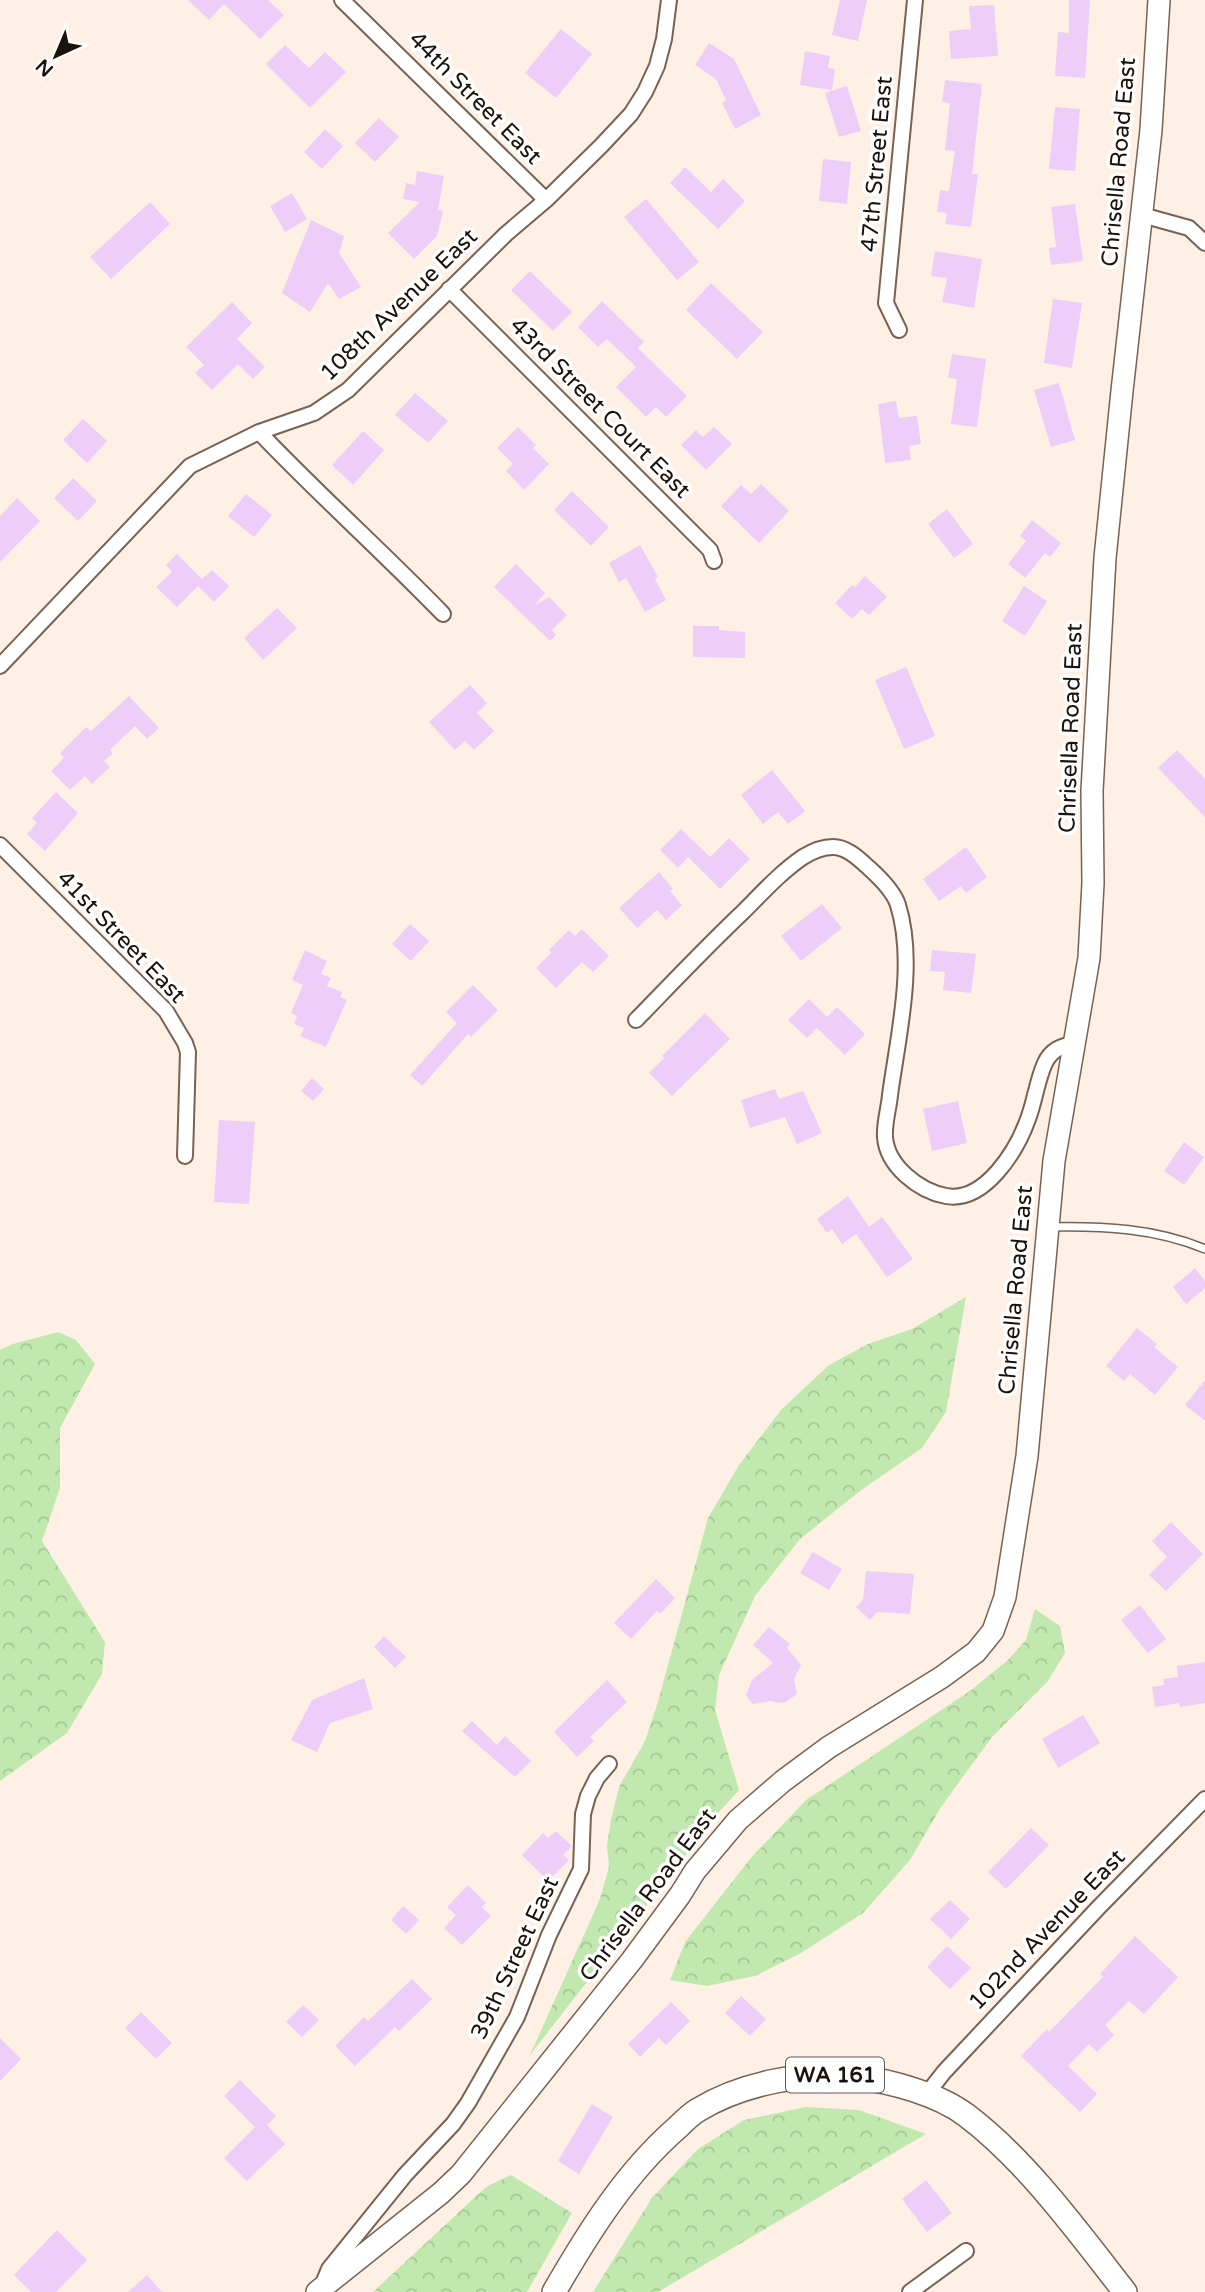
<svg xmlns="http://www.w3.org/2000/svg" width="1205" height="2292" font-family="'Varela Round',sans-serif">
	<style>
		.forest { fill: url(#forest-crowns) }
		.building { fill: #eecdf9 }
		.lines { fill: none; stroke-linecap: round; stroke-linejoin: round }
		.lane-casing { stroke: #776353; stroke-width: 10 }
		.street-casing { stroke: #776353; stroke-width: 18 }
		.secondary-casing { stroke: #776353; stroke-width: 24 }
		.primary-casing { stroke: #776353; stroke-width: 26 }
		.lane { stroke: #fff; stroke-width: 7 }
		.street { stroke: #fff; stroke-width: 14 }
		.secondary { stroke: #fff; stroke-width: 21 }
		.primary { stroke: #fff; stroke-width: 23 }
		.labels { text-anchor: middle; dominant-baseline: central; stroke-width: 7; stroke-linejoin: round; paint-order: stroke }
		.shield { fill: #fff; stroke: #5f5954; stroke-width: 2 }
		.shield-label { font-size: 21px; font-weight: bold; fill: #1a120b }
		.street-label { font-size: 23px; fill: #1a120b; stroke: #fff }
	</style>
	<defs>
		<pattern id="forest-crowns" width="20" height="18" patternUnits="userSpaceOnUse" patternTransform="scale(1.75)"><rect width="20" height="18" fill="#c1e9af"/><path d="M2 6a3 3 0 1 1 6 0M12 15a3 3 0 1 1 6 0" fill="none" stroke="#a5c795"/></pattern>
	</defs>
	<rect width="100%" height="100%" fill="#fef0e5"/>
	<!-- forest -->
	<path class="forest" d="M 966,1297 L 946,1412 L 922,1448 L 860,1491 L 800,1539 L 755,1596 L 719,1675 L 715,1710 L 739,1790 L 720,1811 L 530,2055 L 600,1899 L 609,1867 L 607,1845 L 611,1820 L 619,1787 L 645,1741 L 658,1702 L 708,1518 L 739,1465 L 781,1410 L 829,1365 L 868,1344 L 912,1329 Z
		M 58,1332 L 76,1340 L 95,1364 L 60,1428 L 60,1488 L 42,1541 L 105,1642 L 102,1674 L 67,1733 L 0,1781 L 0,1350 L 13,1344 Z
		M 1035,1609 L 1060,1626 L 1065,1653 L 1048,1681 L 992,1737 L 941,1807 L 910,1860 L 863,1913 L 801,1953 L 755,1976 L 707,1986 L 670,1980 L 685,1942 L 750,1859 L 806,1800 L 970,1691 L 1007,1661 L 1026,1640 Z
		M 806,2107 L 859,2110 L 926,2134 L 658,2292 L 593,2292 L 652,2198 L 698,2149 L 744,2120 Z
		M 511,2175 L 572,2213 L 527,2292 L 373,2292 L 486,2187 Z"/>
	<!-- building -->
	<path class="building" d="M 188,0 L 268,0 L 284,15 L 260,39 L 224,4 L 209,20 Z
		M 840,0 L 867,0 L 858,41 L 832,35 Z
		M 1069,0 L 1090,0 L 1085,78 L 1055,76 L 1058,32 L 1069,33 Z
		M 994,5 L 998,56 L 951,59 L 949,31 L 971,29 L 969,6 Z
		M 561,29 L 592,54 L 556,98 L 525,73 Z
		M 709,43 L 734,59 L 761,115 L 735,129 L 722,103 L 726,100 L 716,79 L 695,65 Z
		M 285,45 L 309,68 L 325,52 L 346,72 L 310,108 L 266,64 Z
		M 805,51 L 830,56 L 828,68 L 835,69 L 832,90 L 800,85 Z
		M 945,80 L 982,84 L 972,174 L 978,174 L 971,227 L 945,224 L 947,213 L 937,212 L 940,190 L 949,191 L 955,151 L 945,150 L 950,103 L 942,102 Z
		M 847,86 L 861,131 L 839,137 L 825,93 Z
		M 1055,107 L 1080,109 L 1075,171 L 1049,169 Z
		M 379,118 L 399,137 L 375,162 L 355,143 Z
		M 325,129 L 343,146 L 322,169 L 304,152 Z
		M 823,159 L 851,162 L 847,204 L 819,201 Z
		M 685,167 L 711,192 L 723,179 L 745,201 L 718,229 L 670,183 Z
		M 417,171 L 444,176 L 438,210 L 443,211 L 437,236 L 414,259 L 388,233 L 420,202 L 403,199 L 406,183 L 415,185 Z
		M 292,193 L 307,219 L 285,232 L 270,206 Z
		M 646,199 L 699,262 L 677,280 L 624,217 Z
		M 150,202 L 170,224 L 111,279 L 90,257 Z
		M 1075,204 L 1083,261 L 1051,265 L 1049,248 L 1056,247 L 1051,207 Z
		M 311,220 L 344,236 L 339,253 L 361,287 L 339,299 L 328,283 L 310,312 L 282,293 Z
		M 935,251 L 982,259 L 974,308 L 942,302 L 947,278 L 931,276 Z
		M 530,271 L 572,312 L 553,331 L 511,290 Z
		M 711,283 L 763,332 L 737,359 L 686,310 Z
		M 1053,299 L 1082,303 L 1072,368 L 1044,363 Z
		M 602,301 L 644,342 L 638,348 L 687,396 L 666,417 L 656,407 L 646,417 L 616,387 L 636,367 L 607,339 L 598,347 L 578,327 Z
		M 232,302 L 252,323 L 237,339 L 265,367 L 253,379 L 238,364 L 212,390 L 195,373 L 204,365 L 186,347 Z
		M 952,354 L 986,359 L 977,427 L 951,424 L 957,379 L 948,378 Z
		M 1059,383 L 1075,440 L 1051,447 L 1034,390 Z
		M 415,393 L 448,421 L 428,443 L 395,415 Z
		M 896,401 L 899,418 L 917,416 L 921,444 L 909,446 L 911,460 L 885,463 L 878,404 Z
		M 83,419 L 107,441 L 87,463 L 63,440 Z
		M 518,427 L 536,445 L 533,448 L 549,464 L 524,490 L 506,471 L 513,464 L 497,448 Z
		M 714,427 L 732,444 L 706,470 L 681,445 L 696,430 L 703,437 Z
		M 363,431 L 384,450 L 353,485 L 332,465 Z
		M 73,478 L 97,501 L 78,521 L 54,498 Z
		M 761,484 L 789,511 L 759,543 L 721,506 L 741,485 L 751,494 Z
		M 572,491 L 609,527 L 591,546 L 554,510 Z
		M 246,494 L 272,515 L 254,537 L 228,516 Z
		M 17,498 L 40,521 L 0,562 L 0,516 Z
		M 947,509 L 973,544 L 954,558 L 928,524 Z
		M 1032,520 L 1061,543 L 1050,557 L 1045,553 L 1025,578 L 1008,564 L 1026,541 L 1020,536 Z
		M 640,545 L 658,577 L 655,579 L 666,600 L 645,612 L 626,578 L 619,582 L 609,563 Z
		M 177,554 L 202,579 L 212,570 L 229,586 L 214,602 L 198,586 L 177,607 L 156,587 L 172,572 L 166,565 Z
		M 516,564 L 545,593 L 534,606 L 549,597 L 567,615 L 552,630 L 556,635 L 550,641 L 494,587 Z
		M 865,576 L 887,597 L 869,615 L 862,609 L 852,619 L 835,603 L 852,585 L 855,587 Z
		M 1024,586 L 1047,601 L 1025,636 L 1002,621 Z
		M 277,608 L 297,628 L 263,660 L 244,638 Z
		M 693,626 L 719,626 L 719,630 L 745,632 L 745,658 L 693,657 Z
		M 906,667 L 935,736 L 904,749 L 875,680 Z
		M 470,685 L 487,703 L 477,713 L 494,731 L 474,750 L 465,741 L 455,750 L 429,722 Z
		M 129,696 L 159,728 L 147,739 L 135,726 L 110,750 L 113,753 L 104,761 L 110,767 L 92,784 L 85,776 L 70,790 L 51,771 L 64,758 L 60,753 L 86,727 L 91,731 Z
		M 1177,750 L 1205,779 L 1205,817 L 1158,768 Z
		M 772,770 L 805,811 L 788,824 L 778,812 L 763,824 L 741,795 Z
		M 56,792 L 78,813 L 45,851 L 27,834 L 37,823 L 32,818 Z
		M 681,829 L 710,857 L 729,838 L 750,859 L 720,889 L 688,857 L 678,868 L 660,850 Z
		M 966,847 L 987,877 L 966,893 L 961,886 L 939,901 L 923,879 Z
		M 659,872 L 673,889 L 670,891 L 682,905 L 666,920 L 657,910 L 637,928 L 619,908 Z
		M 822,904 L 842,928 L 801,961 L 781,936 Z
		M 410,924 L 429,941 L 411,961 L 392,944 Z
		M 582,929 L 609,956 L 593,972 L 582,962 L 556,988 L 536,968 L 551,953 L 549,950 L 569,930 L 575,936 Z
		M 305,950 L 327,961 L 321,974 L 331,978 L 327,986 L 342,992 L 340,997 L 347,1000 L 326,1047 L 300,1036 L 304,1028 L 294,1024 L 297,1016 L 291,1013 L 303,985 L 292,980 Z
		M 932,950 L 976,954 L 971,993 L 943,990 L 945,972 L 930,971 Z
		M 473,985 L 498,1010 L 471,1037 L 468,1034 L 422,1086 L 410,1075 L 457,1023 L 446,1012 Z
		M 809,999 L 827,1017 L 837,1007 L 865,1034 L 845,1055 L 817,1028 L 807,1038 L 788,1020 Z
		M 705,1013 L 730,1039 L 672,1096 L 649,1073 L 664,1058 L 662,1056 Z
		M 312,1078 L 324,1089 L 313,1101 L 301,1091 Z
		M 775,1089 L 779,1099 L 803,1091 L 822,1133 L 797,1144 L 785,1117 L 750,1128 L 741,1100 Z
		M 958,1101 L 967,1143 L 932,1151 L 923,1109 Z
		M 219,1120 L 255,1122 L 249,1204 L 214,1202 Z
		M 1184,1142 L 1204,1157 L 1184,1185 L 1164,1171 Z
		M 848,1196 L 869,1227 L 882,1217 L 913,1259 L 887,1277 L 856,1234 L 842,1244 L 832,1229 L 827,1233 L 817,1219 Z
		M 1195,1268 L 1205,1281 L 1205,1288 L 1186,1304 L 1173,1287 Z
		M 1137,1328 L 1157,1344 L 1154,1347 L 1178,1367 L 1155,1395 L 1130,1374 L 1124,1381 L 1106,1366 Z
		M 1205,1380 L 1205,1421 L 1185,1405 Z
		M 1171,1522 L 1203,1554 L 1166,1591 L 1149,1575 L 1167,1557 L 1152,1541 Z
		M 813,1552 L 842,1569 L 829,1590 L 800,1573 Z
		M 866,1571 L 914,1574 L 910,1614 L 877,1612 L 870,1620 L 856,1607 L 863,1600 Z
		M 656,1579 L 675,1598 L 660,1614 L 657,1611 L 631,1639 L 614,1623 Z
		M 1140,1605 L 1166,1639 L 1148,1653 L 1121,1620 Z
		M 769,1627 L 790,1644 L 787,1648 L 801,1665 L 794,1679 L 797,1694 L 786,1702 L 778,1703 L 771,1701 L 753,1704 L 746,1695 L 752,1680 L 773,1663 L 753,1645 Z
		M 384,1636 L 406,1657 L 395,1668 L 374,1647 Z
		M 1205,1662 L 1205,1703 L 1180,1707 L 1179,1703 L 1155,1707 L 1152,1687 L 1164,1685 L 1163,1679 L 1178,1677 L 1177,1666 Z
		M 364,1678 L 373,1709 L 330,1723 L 317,1752 L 291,1740 L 312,1700 Z
		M 607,1680 L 627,1702 L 590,1737 L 594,1741 L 577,1757 L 554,1732 Z
		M 1083,1715 L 1100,1743 L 1058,1768 L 1042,1739 Z
		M 472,1721 L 497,1745 L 505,1736 L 531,1761 L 515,1777 L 462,1731 Z
		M 1031,1828 L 1049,1845 L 1006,1889 L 988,1872 Z
		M 556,1831 L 572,1846 L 563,1855 L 569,1860 L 548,1881 L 522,1855 L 543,1833 L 548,1838 Z
		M 468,1885 L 486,1903 L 482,1907 L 491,1916 L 462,1945 L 444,1928 L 456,1915 L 447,1907 Z
		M 950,1900 L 970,1919 L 951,1939 L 930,1919 Z
		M 403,1906 L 419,1920 L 406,1934 L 391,1920 Z
		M 1135,1936 L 1178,1977 L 1144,2014 L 1129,2001 L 1105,2025 L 1114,2035 L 1097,2052 L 1089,2044 L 1068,2066 L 1097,2094 L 1080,2112 L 1021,2056 L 1047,2029 L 1049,2032 L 1103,1977 L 1100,1974 Z
		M 947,1946 L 971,1968 L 950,1989 L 927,1967 Z
		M 412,1979 L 432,1999 L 399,2031 L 395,2027 L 355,2066 L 335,2046 L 364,2017 L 368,2021 Z
		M 741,1996 L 766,2019 L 750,2036 L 725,2013 Z
		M 671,2002 L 690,2021 L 666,2045 L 659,2038 L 640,2057 L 628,2044 Z
		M 303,2005 L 319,2020 L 302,2037 L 286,2022 Z
		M 141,2012 L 172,2043 L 156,2059 L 125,2028 Z
		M 0,2038 L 21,2059 L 0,2081 Z
		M 240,2080 L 276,2116 L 267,2125 L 285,2144 L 247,2181 L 224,2158 L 255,2127 L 224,2096 Z
		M 592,2104 L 613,2117 L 579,2174 L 558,2161 Z
		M 926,2180 L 952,2213 L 927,2232 L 902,2199 Z
		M 57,2230 L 87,2260 L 56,2292 L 31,2292 L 14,2275 Z
		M 147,2275 L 162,2292 L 128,2292 Z"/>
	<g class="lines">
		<defs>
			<path id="lane" d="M 1049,1227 C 1103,1226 1155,1228 1205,1249"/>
			<path id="street" d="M 342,0 L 546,200
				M 1142,215 L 1189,228 L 1205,243
				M 449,289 L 710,550 L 714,561
				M 899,330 L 886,303 L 915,0
				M 259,432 C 319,495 383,552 443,614
				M 0,666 L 190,466 L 259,432 L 314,413 L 348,390 L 506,234 L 546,200 L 601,146 L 631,114 L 645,92 L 657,66 L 664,39 L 669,0
				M 0,845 L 166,1011 L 185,1043 L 188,1052 L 185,1156
				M 636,1020 C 672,983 707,946 744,911 C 763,892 781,872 803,857 C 811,852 823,847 833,847 C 847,847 859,859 869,868 C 879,877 894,892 898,905 C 916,963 898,1036 890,1095 C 889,1108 884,1123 885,1137 C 887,1166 919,1191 946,1196 C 985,1203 1017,1150 1028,1119 C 1035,1101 1037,1080 1045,1063 C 1051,1050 1061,1046 1074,1044
				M 926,2095 L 944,2072 L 1099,1907 L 1205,1799
				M 322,2286 L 329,2269 L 405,2175 L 453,2124 L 468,2103 L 517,2017 L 549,1935 L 581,1869 L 583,1814 L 588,1796 L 597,1778 L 609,1764
				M 910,2292 L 966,2251"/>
			<path id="secondary" d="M 317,2292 L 441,2193 L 461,2174 L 632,1960 L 680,1895 L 695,1871 L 738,1820 L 783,1781 L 829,1747 L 942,1677 L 976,1652 L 993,1631 L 1005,1597 L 1027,1456 L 1054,1161 L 1089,958 L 1093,883 L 1092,791 L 1105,558 L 1122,391 L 1151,130 L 1159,0"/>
			<path id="primary" d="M 554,2292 C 588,2233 626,2172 678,2127 C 684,2121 691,2114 698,2110 C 742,2083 806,2071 856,2077 C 890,2081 938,2094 966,2115 C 1026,2160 1079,2233 1125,2292"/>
		</defs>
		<!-- lane casing -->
		<use href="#lane" class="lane-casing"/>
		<!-- street casing -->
		<use href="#street" class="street-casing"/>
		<!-- secondary casing -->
		<use href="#secondary" class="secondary-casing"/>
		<!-- primary casing -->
		<use href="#primary" class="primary-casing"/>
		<!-- lane -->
		<use href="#lane" class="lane"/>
		<!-- street -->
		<use href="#street" class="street"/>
		<!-- secondary -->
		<use href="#secondary" class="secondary"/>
		<!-- primary -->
		<use href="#primary" class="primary"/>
	</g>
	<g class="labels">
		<!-- shield labels -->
		<rect class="shield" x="786" y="2057.5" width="98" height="35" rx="5"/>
		<g class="shield-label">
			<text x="835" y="2075">WA 161</text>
		</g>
		<!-- street labels -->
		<g class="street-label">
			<text transform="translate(475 98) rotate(45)">44th Street East</text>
			<text transform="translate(1119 162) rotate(-85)">Chrisella Road East</text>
			<text transform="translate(877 164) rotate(-85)">47th Street East</text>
			<text transform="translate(399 305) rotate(-44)">108th Avenue East</text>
			<text transform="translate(600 408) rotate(45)">43rd Street Court East</text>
			<text transform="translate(1071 728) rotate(-88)">Chrisella Road East</text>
			<text transform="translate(121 937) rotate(46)">41st Street East</text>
			<text transform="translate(1016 1290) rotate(-85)">Chrisella Road East</text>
			<text transform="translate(648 1895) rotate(-53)">Chrisella Road East</text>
			<text transform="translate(1047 1930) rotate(-46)">102nd Avenue East</text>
			<text transform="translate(515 1958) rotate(-65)">39th Street East</text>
		</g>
	</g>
	<!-- north arrow -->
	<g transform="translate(56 56) rotate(224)" stroke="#ffffff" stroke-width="5" paint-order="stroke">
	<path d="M0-5L12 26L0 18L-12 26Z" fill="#1a120b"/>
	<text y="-10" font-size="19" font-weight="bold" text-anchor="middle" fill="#1a120b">N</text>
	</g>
</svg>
